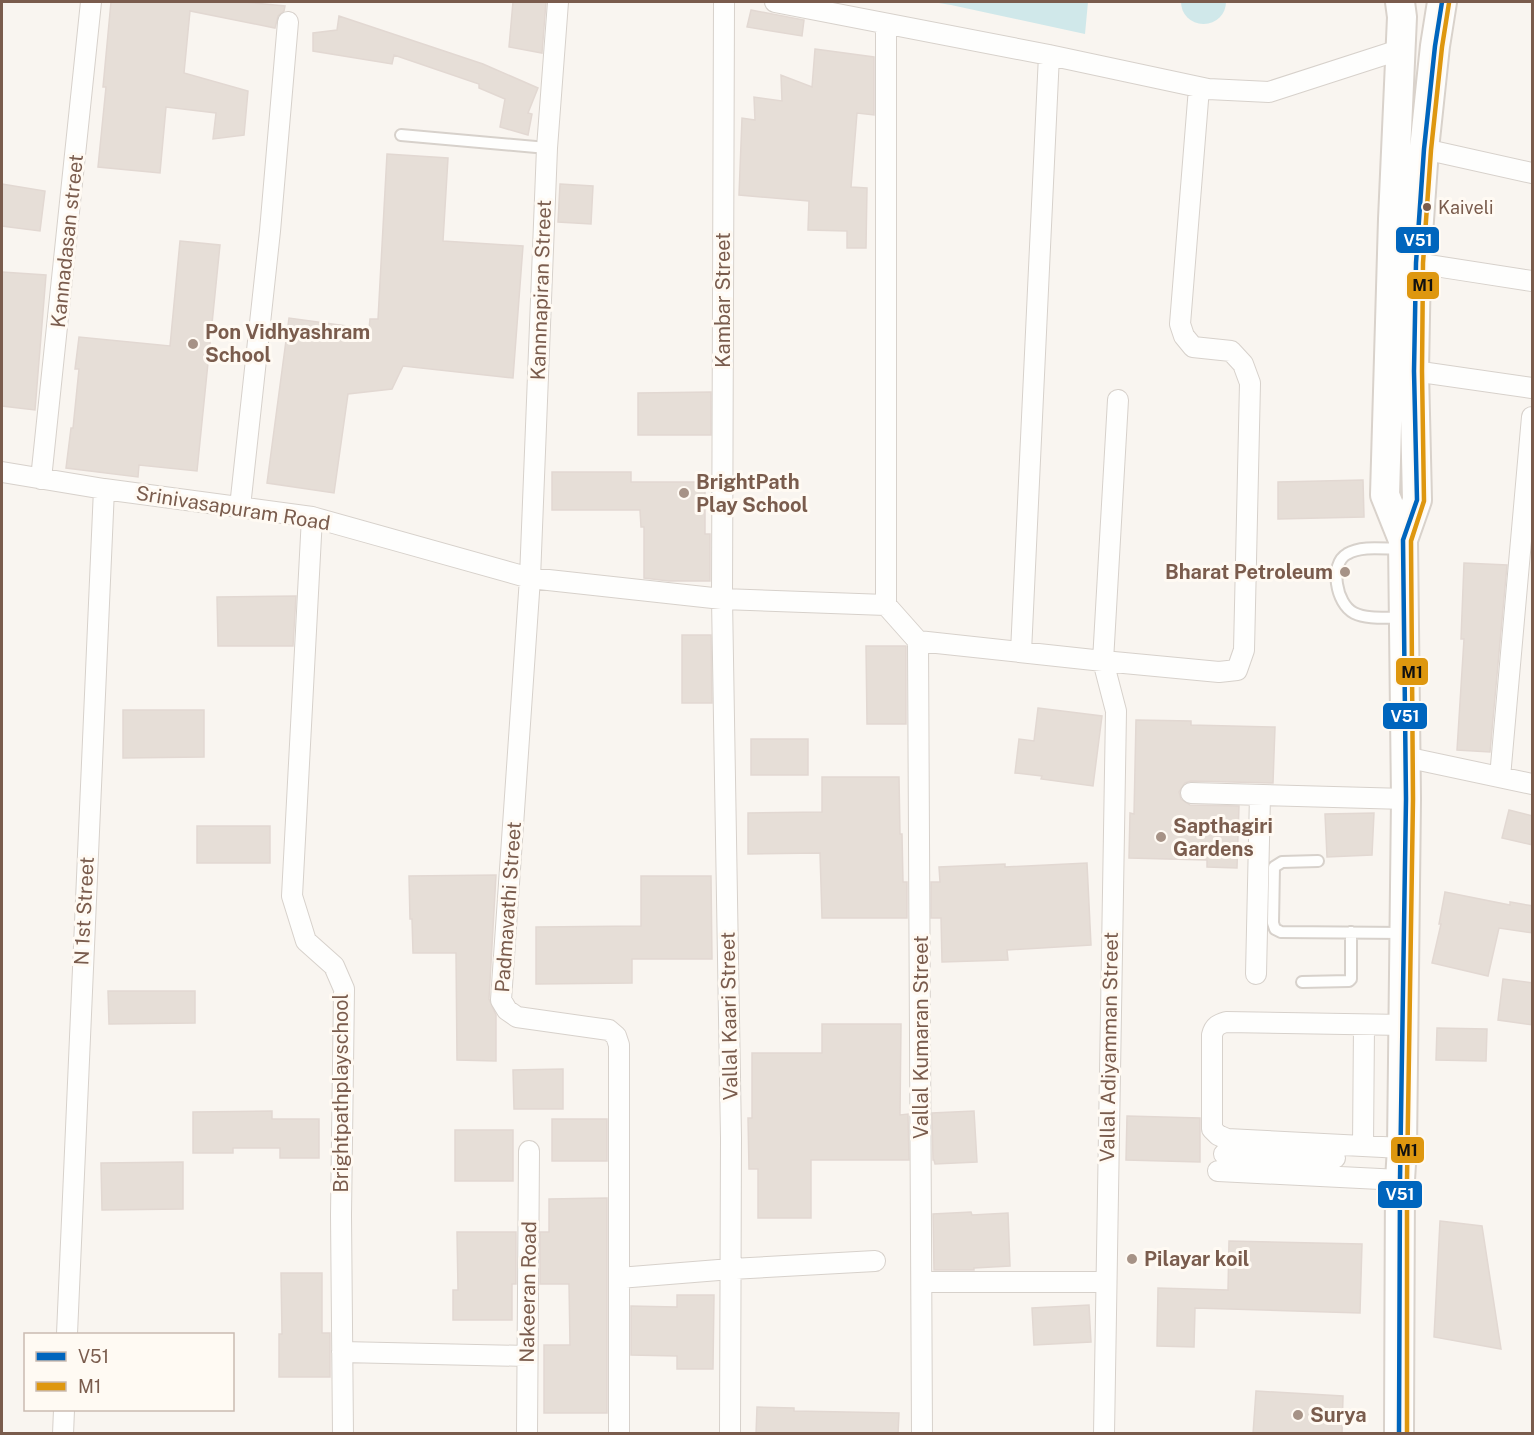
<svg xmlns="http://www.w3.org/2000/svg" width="1534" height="1435" font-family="'Public Sans',sans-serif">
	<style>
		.water { fill: #d0e8ea }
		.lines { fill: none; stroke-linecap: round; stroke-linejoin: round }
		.stream { stroke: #d0e8ea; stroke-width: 8 }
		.river { stroke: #d0e8ea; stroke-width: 44 }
		.building { fill: #e6ded7; stroke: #e2d8d2; stroke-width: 1.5 }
		.lane-casing { stroke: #d7d1cb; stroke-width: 14 }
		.street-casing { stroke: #d7d1cb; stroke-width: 22 }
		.secondary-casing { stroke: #d9d2cb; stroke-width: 32 }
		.lane { stroke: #fefefd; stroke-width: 10 }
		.street { stroke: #fefefd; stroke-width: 20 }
		.secondary { stroke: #fefefd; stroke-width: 28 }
		.bus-1-casing { stroke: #fffaf3; stroke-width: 9 }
		.bus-2-casing { stroke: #fffaf3; stroke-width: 9 }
		.bus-1 { stroke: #0065bd; stroke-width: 4.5 }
		.bus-2 { stroke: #de970f; stroke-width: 4.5 }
		.bus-dot { fill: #7a5c4d; stroke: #fffaf3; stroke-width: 2 }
		.poi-dot { fill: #a69286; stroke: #fffaf3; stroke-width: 2 }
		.labels { text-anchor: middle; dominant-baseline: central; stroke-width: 6; stroke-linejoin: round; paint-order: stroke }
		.bus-label { font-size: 18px; fill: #7a5c4d; stroke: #fffaf3; text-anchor: start }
		.street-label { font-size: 20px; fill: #7a5c4d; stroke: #fffaf3 }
		.poi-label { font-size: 20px; font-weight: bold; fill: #7a5c4d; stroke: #fffaf3; text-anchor: start }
		.line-badge { stroke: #fffaf3; stroke-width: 2 }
		.badge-label { font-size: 16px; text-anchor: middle; font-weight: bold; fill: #fff }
		.pale-badge-label { font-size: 16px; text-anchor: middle; font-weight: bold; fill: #111 }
	</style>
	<rect width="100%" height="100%" fill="#f9f5f0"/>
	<!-- water -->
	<path class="water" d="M 933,2 L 1088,2 L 1085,34 L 951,5 Z"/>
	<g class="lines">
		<!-- stream -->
		<path class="stream" d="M 1199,2 L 1203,2"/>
		<!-- river -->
		<path class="river" d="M 1203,2 L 1204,2"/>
	</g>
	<!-- building -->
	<path class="building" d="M 111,2 L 245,2 L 285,6 L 284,11 L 278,16 L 275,28 L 190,11 L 184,73 L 248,91 L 244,135 L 213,139 L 216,113 L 166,107 L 160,173 L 98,167 L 106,87 L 103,87 Z
		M 513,2 L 546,2 L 542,53 L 509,47 Z
		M 751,10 L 804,20 L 802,36 L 747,27 Z
		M 339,16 L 483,64 L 538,88 L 528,113 L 532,114 L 528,135 L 500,127 L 505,99 L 479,88 L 479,84 L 394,55 L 392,64 L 313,51 L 313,33 L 337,30 Z
		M 815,49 L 874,57 L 874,115 L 857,113 L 851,187 L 867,188 L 866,248 L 847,248 L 847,231 L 808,230 L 809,201 L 739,195 L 742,118 L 755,120 L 754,97 L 782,101 L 781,75 L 812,87 Z
		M 387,154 L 448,158 L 443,241 L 523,246 L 513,378 L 403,366 L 392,389 L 348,394 L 334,493 L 267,483 L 289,318 L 369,329 L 370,319 L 378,319 Z
		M 2,184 L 45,191 L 40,231 L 2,226 Z
		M 560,184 L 593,186 L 591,224 L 558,222 Z
		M 180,241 L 220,245 L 197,471 L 139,465 L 138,477 L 66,468 L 71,428 L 73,428 L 79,369 L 75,369 L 79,337 L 170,346 Z
		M 2,272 L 46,275 L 35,410 L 2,406 Z
		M 711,392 L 711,435 L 638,435 L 638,393 Z
		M 552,472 L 631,472 L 631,482 L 705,482 L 705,534 L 710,534 L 710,581 L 669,581 L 644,578 L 644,527 L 641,527 L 640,510 L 552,510 Z
		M 1363,480 L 1364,517 L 1278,519 L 1278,482 Z
		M 1464,563 L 1507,565 L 1490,752 L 1457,750 L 1464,639 L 1461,639 Z
		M 296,596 L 293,646 L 218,646 L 217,597 Z
		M 682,635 L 711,635 L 712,703 L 682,703 Z
		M 866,646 L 906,646 L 906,724 L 867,724 Z
		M 1038,708 L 1102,716 L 1093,786 L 1041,779 L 1042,776 L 1015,773 L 1019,739 L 1034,741 Z
		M 123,710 L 204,710 L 204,757 L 123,758 Z
		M 1136,720 L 1191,721 L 1191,725 L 1275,727 L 1273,783 L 1191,781 L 1185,783 L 1179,792 L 1181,799 L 1190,805 L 1239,806 L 1237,868 L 1207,867 L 1207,860 L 1129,858 L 1130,813 L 1134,814 Z
		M 751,739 L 808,739 L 808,775 L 751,775 Z
		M 822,777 L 899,777 L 900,834 L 902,834 L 903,882 L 907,882 L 907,918 L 822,918 L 820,853 L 748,854 L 748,813 L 822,812 Z
		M 1509,810 L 1533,816 L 1533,845 L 1502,838 Z
		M 1374,813 L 1372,855 L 1327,857 L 1325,814 Z
		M 197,826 L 270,826 L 270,863 L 197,863 Z
		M 1087,863 L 1091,945 L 1007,950 L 1008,960 L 942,962 L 941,918 L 931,918 L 931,882 L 940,882 L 939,867 L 1005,864 L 1005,867 Z
		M 496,875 L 489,999 L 496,1015 L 496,1061 L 457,1060 L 456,953 L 413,953 L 412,919 L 410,919 L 409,876 Z
		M 641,876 L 711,876 L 712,959 L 632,959 L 632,983 L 536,984 L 536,927 L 641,926 Z
		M 1445,892 L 1510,905 L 1510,902 L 1533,906 L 1533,933 L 1499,928 L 1488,976 L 1432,963 L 1441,924 L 1439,924 Z
		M 1503,979 L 1533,983 L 1533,1025 L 1498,1020 Z
		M 108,991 L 195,991 L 195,1023 L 109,1024 Z
		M 822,1024 L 901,1024 L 900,1115 L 908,1114 L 909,1160 L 811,1160 L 811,1218 L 758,1218 L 758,1169 L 749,1169 L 748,1118 L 752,1118 L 752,1053 L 822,1053 Z
		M 1437,1028 L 1487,1029 L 1486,1061 L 1436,1060 Z
		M 563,1069 L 563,1109 L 514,1109 L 513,1070 Z
		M 272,1111 L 272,1119 L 319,1119 L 319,1158 L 280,1158 L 280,1148 L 233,1148 L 233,1153 L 193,1153 L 193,1112 Z
		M 974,1111 L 977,1162 L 935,1164 L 934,1160 L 933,1160 L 932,1113 Z
		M 1127,1116 L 1200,1118 L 1200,1162 L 1126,1160 Z
		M 552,1119 L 607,1119 L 607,1161 L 552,1161 Z
		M 455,1130 L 513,1130 L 513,1181 L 455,1181 Z
		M 183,1162 L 183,1209 L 102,1210 L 101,1163 Z
		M 607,1198 L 607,1413 L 544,1413 L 544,1345 L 570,1345 L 569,1284 L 540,1284 L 540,1232 L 549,1232 L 549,1199 Z
		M 971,1212 L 972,1215 L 1008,1213 L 1010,1266 L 974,1268 L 974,1270 L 934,1270 L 933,1214 Z
		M 1440,1221 L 1482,1226 L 1501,1349 L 1434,1337 Z
		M 457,1232 L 516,1232 L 516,1284 L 512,1284 L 512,1320 L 453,1320 L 453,1290 L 458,1290 Z
		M 1229,1241 L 1362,1244 L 1360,1313 L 1195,1308 L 1194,1347 L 1157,1346 L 1158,1288 L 1228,1290 Z
		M 281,1273 L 322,1273 L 322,1333 L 330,1333 L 330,1377 L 279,1377 L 279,1334 L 282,1334 Z
		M 677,1295 L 714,1295 L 713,1369 L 677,1369 L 677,1356 L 631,1355 L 631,1306 L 677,1307 Z
		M 1089,1305 L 1091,1342 L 1034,1345 L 1032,1308 Z
		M 1256,1391 L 1343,1396 L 1342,1434 L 1253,1434 Z
		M 757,1407 L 794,1408 L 794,1411 L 899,1413 L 898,1434 L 756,1434 Z"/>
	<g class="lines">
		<defs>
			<path id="lane" d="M 401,135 L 547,148
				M 1401,549 C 1385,549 1361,545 1347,554 C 1329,564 1336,604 1354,613 C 1368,620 1389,617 1404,618
				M 1318,861 L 1282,862 L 1274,867 L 1273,923 L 1275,929 L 1281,932 L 1404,933
				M 1302,982 L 1349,981 L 1351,979 L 1351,932"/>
			<path id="street" d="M 558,2 L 547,148 L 530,578 L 501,1000 L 507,1010 L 517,1017 L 609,1030 L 616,1036 L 619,1045 L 619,1434
				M 724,2 L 722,599 L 731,1138 L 730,1434
				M 775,2 L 1049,55 L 1208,89 L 1269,92 L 1399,50
				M 886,24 L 886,605
				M 1424,149 L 1532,173
				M 1416,263 L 1532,281
				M 1414,371 L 1532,388
				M 2,472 L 104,489 L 312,517 L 530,578 L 722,599 L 886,605 L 918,641 L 1103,661 L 1219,672 L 1237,670 L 1244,650 L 1250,383 L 1243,364 L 1231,351 L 1193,347 L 1184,336 L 1180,324 L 1199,88
				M 41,479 L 91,2
				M 240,507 L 270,231 L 288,22
				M 312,517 L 292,896 L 306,941 L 334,966 L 344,989 L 341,1215 L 343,1434
				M 918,641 L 922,1434
				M 1021,652 L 1049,55
				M 1405,757 L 1532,784
				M 1500,777 L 1532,417
				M 1191,793 L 1406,799
				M 1256,974 L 1260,795
				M 1363,1146 L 1364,1025
				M 1402,1148 L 1227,1139 L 1218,1135 L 1212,1129 L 1212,1035 C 1214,1026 1219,1024 1226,1022 L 1404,1025
				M 1224,1154 L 1335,1158
				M 1218,1171 L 1400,1180
				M 619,1278 L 731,1269 L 875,1261
				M 922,1282 L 1105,1282
				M 67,1334 L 104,489
				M 342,1352 L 527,1356
				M 63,1434 L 64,1410
				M 527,1434 L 529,1151
				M 1104,1434 L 1116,711 L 1103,661 L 1118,400"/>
			<path id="secondary" d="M 1400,2 L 1402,17 L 1393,219 L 1385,495 L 1403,540
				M 1399,1434 L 1400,1180 L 1402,1148 L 1406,799 L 1403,540 L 1417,500 L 1414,371 L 1416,263 L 1424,149 L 1435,46 L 1442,2"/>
		</defs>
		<!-- lane casing -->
		<use href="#lane" class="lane-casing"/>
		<!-- street casing -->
		<use href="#street" class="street-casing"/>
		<!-- secondary casing -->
		<use href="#secondary" class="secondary-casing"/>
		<!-- lane -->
		<use href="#lane" class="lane"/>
		<!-- street -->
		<use href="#street" class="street"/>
		<!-- secondary -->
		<use href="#secondary" class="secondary"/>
		<defs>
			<path id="bus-1" d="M 1399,1434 L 1400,1180 L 1406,799 L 1403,540 L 1417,500 L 1414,371 L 1416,263 L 1424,149 L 1435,46 L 1442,2"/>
			<path id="bus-2" d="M 1407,1434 L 1407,1180 L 1413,799 L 1411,541 L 1424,501 L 1422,371 L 1423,263 L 1431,150 L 1442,47 L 1449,3"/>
		</defs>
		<!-- bus-1 casing -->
		<use href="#bus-1" class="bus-1-casing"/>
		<!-- bus-2 casing -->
		<use href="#bus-2" class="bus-2-casing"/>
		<!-- bus-1 -->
		<use href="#bus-1" class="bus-1"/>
		<!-- bus-2 -->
		<use href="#bus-2" class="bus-2"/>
	</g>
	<!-- markers -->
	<circle class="bus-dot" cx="1427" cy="207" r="5"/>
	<g class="poi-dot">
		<circle cx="193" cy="344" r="6"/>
		<circle cx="684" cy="493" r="6"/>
		<circle cx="1345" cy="572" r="6"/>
		<circle cx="1161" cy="837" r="6"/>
		<circle cx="1132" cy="1259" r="6"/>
		<circle cx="1298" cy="1415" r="6"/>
	</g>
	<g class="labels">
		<!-- bus labels -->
		<g class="bus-label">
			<text x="1438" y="207">Kaiveli</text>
		</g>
		<!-- street labels -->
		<g class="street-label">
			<text transform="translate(67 241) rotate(-84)">Kannadasan street</text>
			<text transform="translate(541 290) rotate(-88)">Kannnapiran Street</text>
			<text transform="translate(723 300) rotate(-90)">Kambar Street</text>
			<text transform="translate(233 508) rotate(9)">Srinivasapuram Road</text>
			<text transform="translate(508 907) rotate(-86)">Padmavathi Street</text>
			<text transform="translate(84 911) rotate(-87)">N 1st Street</text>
			<text transform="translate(729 1016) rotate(-91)">Vallal Kaari Street</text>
			<text transform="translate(921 1037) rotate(-90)">Vallal Kumaran Street</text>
			<text transform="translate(1109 1047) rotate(-89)">Vallal Adiyamman Street</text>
			<text transform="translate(341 1093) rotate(-90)">Brightpathplayschool</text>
			<text transform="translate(528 1292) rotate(-89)">Nakeeran Road</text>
		</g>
		<!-- poi labels -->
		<g class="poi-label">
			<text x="205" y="332">Pon Vidhyashram<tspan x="205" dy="23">School</tspan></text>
			<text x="696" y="482">BrightPath<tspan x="696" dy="23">Play School</tspan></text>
			<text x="1333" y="572" text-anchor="end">Bharat Petroleum</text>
			<text x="1173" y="826">Sapthagiri<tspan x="1173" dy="23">Gardens</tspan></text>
			<text x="1144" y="1259">Pilayar koil</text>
			<text x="1310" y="1415">Surya</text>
		</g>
	</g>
	<g class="line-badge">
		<rect x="1395" y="226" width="45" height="28" rx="6" fill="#0065bd"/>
		<rect x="1406" y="271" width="34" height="29" rx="6" fill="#de970f"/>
		<rect x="1395" y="657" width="34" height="29" rx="6" fill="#de970f"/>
		<rect x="1382" y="702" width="46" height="28" rx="6" fill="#0065bd"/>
		<rect x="1390" y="1136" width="35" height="28" rx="6" fill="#de970f"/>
		<rect x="1377" y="1180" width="46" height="29" rx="6" fill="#0065bd"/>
	</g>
	<g class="badge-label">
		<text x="1418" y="246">V51</text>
		<text x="1405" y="722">V51</text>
		<text x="1400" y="1200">V51</text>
	</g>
	<g class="pale-badge-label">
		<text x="1423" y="291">M1</text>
		<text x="1412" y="678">M1</text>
		<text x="1407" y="1156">M1</text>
	</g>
	<!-- border -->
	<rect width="1534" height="1435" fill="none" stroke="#7a5c4d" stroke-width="6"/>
	<!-- legend -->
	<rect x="24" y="1333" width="210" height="78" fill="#fffaf3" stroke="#cabbb1" stroke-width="1.5"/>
	<rect x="36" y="1352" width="30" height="9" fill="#0065bd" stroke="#cabbb1" stroke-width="1.5"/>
	<text x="78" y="1363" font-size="18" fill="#7a5c4d">V51</text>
	<rect x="36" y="1382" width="30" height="9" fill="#de970f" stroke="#cabbb1" stroke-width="1.5"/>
	<text x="78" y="1393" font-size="18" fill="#7a5c4d">M1</text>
</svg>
